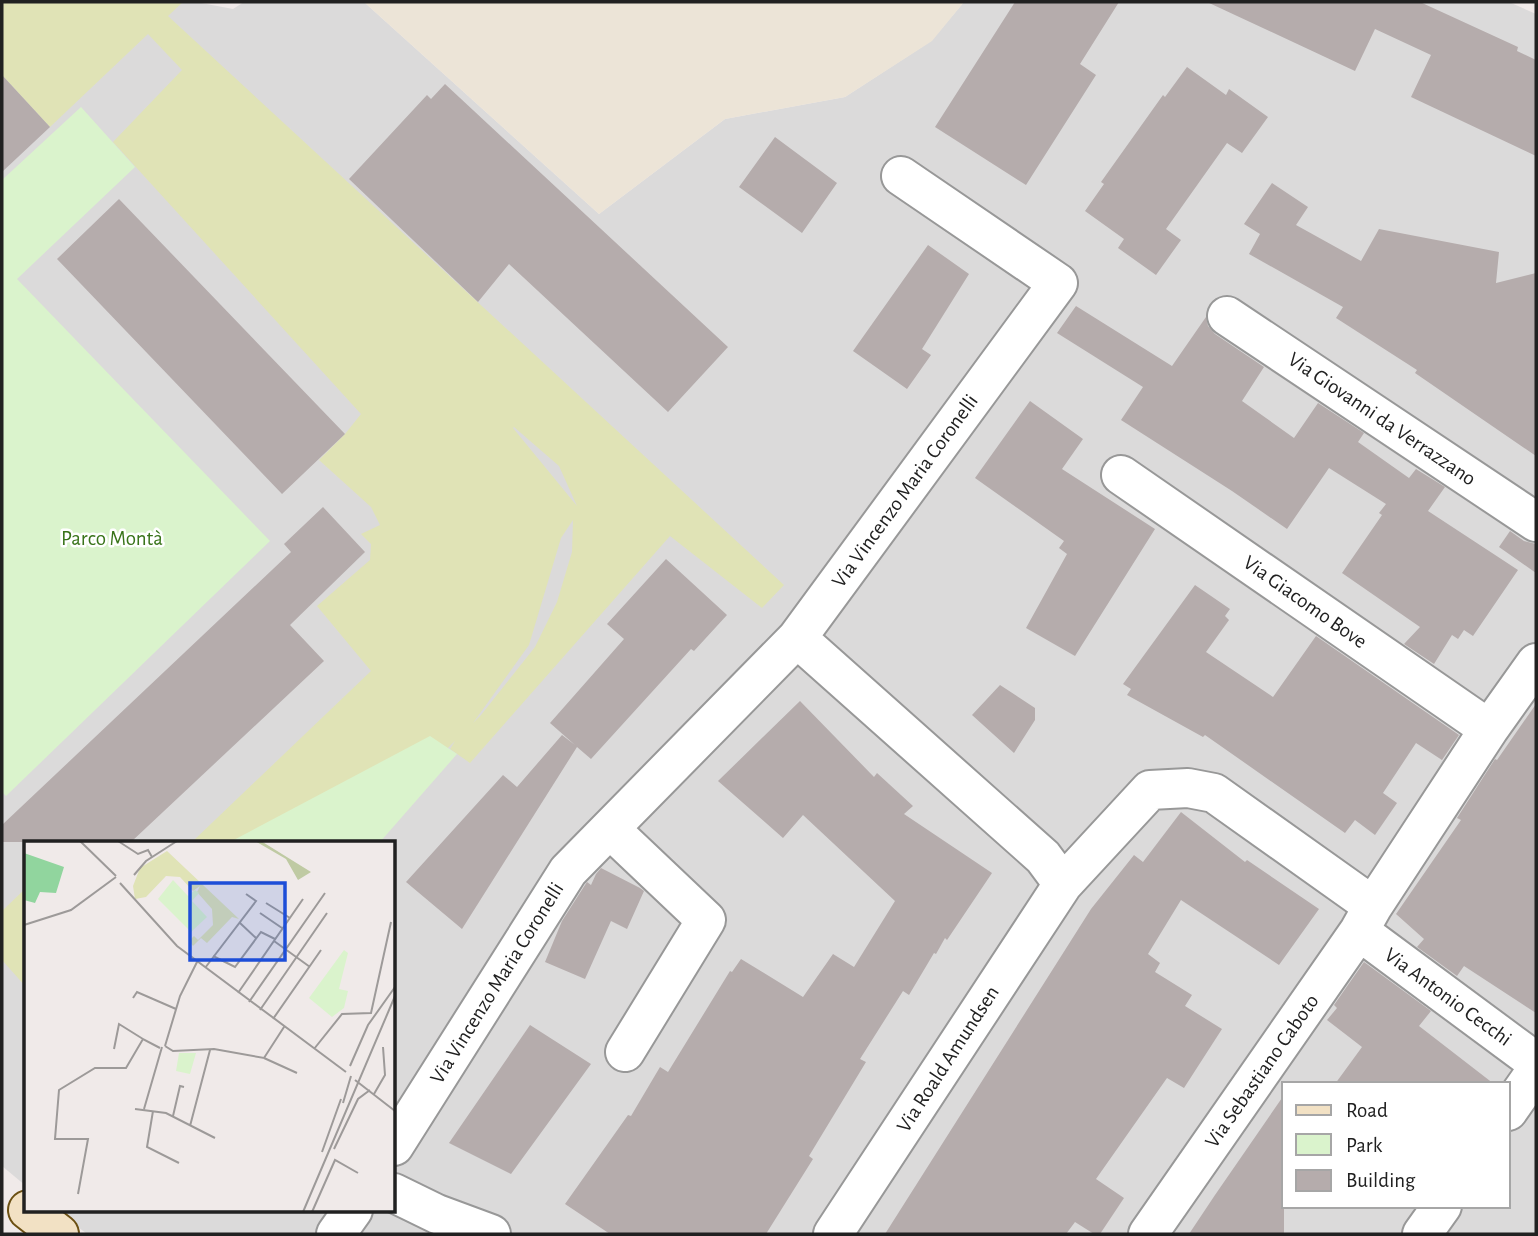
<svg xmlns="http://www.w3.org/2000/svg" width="1538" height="1236" font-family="'Alegreya Sans',sans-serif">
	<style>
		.residential { fill: #dbdada; fill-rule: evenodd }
		.farmland { fill: #ece4d7 }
		.grass { fill: #e0e3b6; fill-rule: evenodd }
		.park { fill: #daf3cc }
		.building { fill: #b5acac }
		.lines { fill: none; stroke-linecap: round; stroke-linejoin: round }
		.minor-casing { stroke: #989898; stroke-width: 42 }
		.secondary-casing { stroke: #6c5013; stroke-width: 42 }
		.minor { stroke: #fff; stroke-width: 38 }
		.secondary { stroke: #f2e1c4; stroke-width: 38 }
		.labels { text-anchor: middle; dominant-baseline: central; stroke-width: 5; stroke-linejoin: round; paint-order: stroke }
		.street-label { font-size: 21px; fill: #212121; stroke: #fff }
		.park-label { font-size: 21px; fill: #39741a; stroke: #fff }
		.inset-road { fill: none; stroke: #9d9a99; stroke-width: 2 }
		.view { fill: #1d4ed8; fill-opacity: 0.15; stroke: #1d4ed8; stroke-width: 3.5 }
		.inset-edge { fill: none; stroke: #212121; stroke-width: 3.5 }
	</style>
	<rect width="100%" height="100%" fill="#f0eae9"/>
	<!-- residential -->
	<path class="residential" d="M 2,2 L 196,2 L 233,9 L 244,2 L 364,2 L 599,214 L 725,119 L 845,97 L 931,41 L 964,2 L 1509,2 L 1536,14 L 1536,1234 L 87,1234 L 56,1210 L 394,1210 L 394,842 L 26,842 L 26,1186 L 2,1166 ZM 1284,1084 L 1508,1084 L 1508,1206 L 1284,1206 Z"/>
	<!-- farmland -->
	<path class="farmland" d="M 364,2 L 964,2 L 932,41 L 845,97 L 725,119 L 599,214 Z"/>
	<!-- grass -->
	<path class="grass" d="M 2,2 L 183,2 L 168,16 L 784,585 L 762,608 L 670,536 L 470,763 L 450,749 L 455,741 L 410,785 L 375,842 L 192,842 L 371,671 L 317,606 L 370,560 L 371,544 L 361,534 L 380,525 L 371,507 L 319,460 L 345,434 L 361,414 L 113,142 L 182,70 L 148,34 L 50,127 L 2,75 ZM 514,427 L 559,466 L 577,506 L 513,428 ZM 573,520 L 572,552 L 557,602 L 535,647 L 481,715 L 473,723 L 529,645 L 561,538 Z
		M 26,888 L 26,987 L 2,960 L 2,911 Z"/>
	<!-- park -->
	<path class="park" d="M 81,107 L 135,167 L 17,279 L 270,541 L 6,796 L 2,792 L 2,180 Z
		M 430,736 L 457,754 L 380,842 L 230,842 Z"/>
	<!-- building -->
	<path class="building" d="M 1015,2 L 1119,2 L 1080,64 L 1096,75 L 1026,185 L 935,127 Z
		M 1207,2 L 1420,2 L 1518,47 L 1517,51 L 1536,60 L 1536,156 L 1411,97 L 1431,55 L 1375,29 L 1355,71 Z
		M 1187,67 L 1226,95 L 1229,89 L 1268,117 L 1242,153 L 1227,143 L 1166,229 L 1181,240 L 1156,275 L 1118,248 L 1124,239 L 1085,211 L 1104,184 L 1101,182 L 1163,95 L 1165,97 Z
		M 2,75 L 50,127 L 2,172 Z
		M 445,84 L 728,347 L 668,412 L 509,264 L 478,302 L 349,179 L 427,95 L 431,99 Z
		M 775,137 L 837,183 L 802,233 L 739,187 Z
		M 1272,183 L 1308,207 L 1296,225 L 1361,261 L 1379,229 L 1499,252 L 1496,283 L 1536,273 L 1536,456 L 1415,373 L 1417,370 L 1336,318 L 1343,307 L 1249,254 L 1260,234 L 1244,224 Z
		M 119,199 L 345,434 L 282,494 L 57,259 Z
		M 928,245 L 969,274 L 922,349 L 931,355 L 907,389 L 853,351 Z
		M 1076,306 L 1172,366 L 1206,317 L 1208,326 L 1215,334 L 1264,367 L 1242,401 L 1294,438 L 1318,403 L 1364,433 L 1358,442 L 1409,478 L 1416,469 L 1445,487 L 1428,511 L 1518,570 L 1473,636 L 1464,630 L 1458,639 L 1452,635 L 1434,664 L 1404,644 L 1420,627 L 1342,573 L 1382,515 L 1379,513 L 1386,504 L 1329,468 L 1287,529 L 1232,491 L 1121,420 L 1143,387 L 1057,333 Z
		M 1030,401 L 1083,439 L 1062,469 L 1155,529 L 1075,656 L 1026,628 L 1067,554 L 1059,548 L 1064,541 L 975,478 Z
		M 323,507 L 365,552 L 290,625 L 324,661 L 131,842 L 2,842 L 2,825 L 291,552 L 284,544 Z
		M 1510,531 L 1524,541 L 1536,544 L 1536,573 L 1499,547 Z
		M 666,559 L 727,615 L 694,651 L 691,649 L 591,759 L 577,747 L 462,929 L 406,882 L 503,775 L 517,787 L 562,735 L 575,745 L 550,723 L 624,639 L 607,624 Z
		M 1195,585 L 1230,609 L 1225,616 L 1229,620 L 1206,652 L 1273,697 L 1316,636 L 1459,735 L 1442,760 L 1416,743 L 1383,793 L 1397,803 L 1375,835 L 1355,820 L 1345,833 L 1205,735 L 1203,737 L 1127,695 L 1131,689 L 1123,684 Z
		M 1000,685 L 1035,708 L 1035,720 L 1014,753 L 972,715 Z
		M 800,701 L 874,777 L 877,773 L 913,806 L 904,814 L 992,873 L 947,940 L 945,938 L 936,954 L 934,953 L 909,995 L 903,991 L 860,1059 L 866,1062 L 809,1156 L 813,1159 L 766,1234 L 610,1234 L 565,1204 L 628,1115 L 631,1116 L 660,1067 L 668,1072 L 730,971 L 732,972 L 741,959 L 803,997 L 833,954 L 854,967 L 895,901 L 803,815 L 783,838 L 718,781 Z
		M 1536,704 L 1536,1013 L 1464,966 L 1457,976 L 1417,947 L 1424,939 L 1396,914 L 1461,820 L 1457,818 L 1495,759 L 1497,760 Z
		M 1181,812 L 1245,862 L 1247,860 L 1319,909 L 1279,965 L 1181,900 L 1148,954 L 1160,963 L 1155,972 L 1192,995 L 1185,1006 L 1222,1029 L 1184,1088 L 1167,1078 L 1096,1179 L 1124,1198 L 1100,1234 L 1094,1234 L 1075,1222 L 1066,1234 L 885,1234 L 1091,909 L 1134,855 L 1143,862 Z
		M 601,868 L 640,888 L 644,891 L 627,929 L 611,921 L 585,979 L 545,962 L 562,921 L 585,885 L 587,882 L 591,885 L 596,874 Z
		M 1364,962 L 1431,1011 L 1419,1026 L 1494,1084 L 1335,1084 L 1362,1047 L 1327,1020 L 1337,1008 L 1334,1005 Z
		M 530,1025 L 591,1064 L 511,1174 L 449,1143 Z
		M 1284,1095 L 1284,1234 L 1189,1234 L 1215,1195 Z"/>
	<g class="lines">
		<defs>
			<path id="minor" d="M 1227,316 L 1536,522
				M 1121,475 L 1489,729
				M 797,638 L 1043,857 L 1063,884
				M 610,829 L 706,920 L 625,1052
				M 1359,931 L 1536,1062
				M 1508,1111 L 1536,1071
				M 394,1146 L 568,871 L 797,638 L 1058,283 L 901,176
				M 394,1193 L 437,1214 L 491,1234
				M 336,1234 L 353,1210
				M 833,1234 L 1063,884 L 1150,790 L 1188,788 L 1214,793 L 1373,906
				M 1148,1234 L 1359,931 L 1373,906 L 1489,729 L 1536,663
				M 1422,1234 L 1442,1206"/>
			<path id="secondary" d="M 28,1210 L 59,1234"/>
		</defs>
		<!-- minor casing -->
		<use href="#minor" class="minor-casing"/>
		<!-- secondary casing -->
		<use href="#secondary" class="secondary-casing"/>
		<!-- minor -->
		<use href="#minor" class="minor"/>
		<!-- secondary -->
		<use href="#secondary" class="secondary"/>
	</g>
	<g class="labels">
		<!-- street labels -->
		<g class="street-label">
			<text transform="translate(1382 419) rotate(34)">Via Giovanni da Verrazzano</text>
			<text transform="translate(905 491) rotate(-54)">Via Vincenzo Maria Coronelli</text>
			<text transform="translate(1305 602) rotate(35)">Via Giacomo Bove</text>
			<text transform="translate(497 983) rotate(-58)">Via Vincenzo Maria Coronelli</text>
			<text transform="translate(1448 997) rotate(36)">Via Antonio Cecchi</text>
			<text transform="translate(948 1059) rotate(-57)">Via Roald Amundsen</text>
			<text transform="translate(1262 1071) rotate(-55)">Via Sebastiano Caboto</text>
		</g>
		<!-- park labels -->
		<g class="park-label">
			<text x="112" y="538">Parco Montà</text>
		</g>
	</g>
	<!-- overview -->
	<g transform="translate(24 841)">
		<rect width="371" height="371" fill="#f0eae9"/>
		<path d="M 143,10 L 215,78 L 208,76 L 183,102 L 177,97 L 169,105 L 165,100 L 170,95 L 174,99 L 189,84 L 188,68 L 173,51 L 176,45 L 169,50 L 156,36 L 142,35 L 122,56 L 111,58 L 109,45 L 116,27 Z" fill="#e0e3b6"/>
		<path d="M 231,0 L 237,0 L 287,31 L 274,39 L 262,18 Z" fill="#bfcaa3"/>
		<path d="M 149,39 L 164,55 L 171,49 L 175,52 L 168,60 L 183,76 L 167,91 L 134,58 ZM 320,109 L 324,112 L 315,148 L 324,150 L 320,167 L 308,176 L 285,157 ZM 155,212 L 172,212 L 166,233 L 152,230 Z" fill="#daf3cc"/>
		<path d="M 0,12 L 40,26 L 32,52 L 16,51 L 11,62 L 0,59 Z" fill="#91d59e"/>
		<path class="inset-road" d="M 56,0 L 92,35M 94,0 L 114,13 L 124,9 L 128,16M 110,34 L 122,20 L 153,0M 96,42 L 153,105 L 322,231M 242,62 L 266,77M 236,72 L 258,87M 216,82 L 232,97M 0,84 L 47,69 L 92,36M 250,100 L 286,126M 189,115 L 211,126 L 237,91 L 251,98M 181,127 L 232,60 L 222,53M 214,152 L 279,58M 109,157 L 113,151 L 152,168M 225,161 L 301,52M 236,169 L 303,72M 249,178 L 297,109M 141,205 L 149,210 L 190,208 L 240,217 L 260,186M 141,205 L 156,155 L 173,121M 90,208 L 95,183 L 119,198M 290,208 L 318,173 L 347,172 L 367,81M 240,217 L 273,232M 326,225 L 344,184 L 371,146M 331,239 L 371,270M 350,253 L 361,234 L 359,206M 319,262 L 327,235M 111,268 L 142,272 L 191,297M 120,268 L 138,206M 129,270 L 123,306 L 155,322M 149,275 L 156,245 L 160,246M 166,285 L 186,209M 310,308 L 334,258 L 346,249M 298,311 L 317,258M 54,353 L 64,298 L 31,298 L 35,249 L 71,227 L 102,227 L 119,198 L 136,207M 279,371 L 371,155M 288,371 L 311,319 L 334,332"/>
		<path class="view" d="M 166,42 L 261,42 L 261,119 L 166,119 Z"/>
		<rect width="371" height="371" class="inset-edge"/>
	</g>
	<!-- border -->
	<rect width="1538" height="1236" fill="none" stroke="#212121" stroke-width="7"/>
	<!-- legend -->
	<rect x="1282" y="1082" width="228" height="126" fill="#ffffff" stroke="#a6a6a6" stroke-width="2"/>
	<rect x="1296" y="1105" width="35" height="10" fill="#f2e1c4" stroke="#a6a6a6" stroke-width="2"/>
	<text x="1346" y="1117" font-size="21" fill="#212121">Road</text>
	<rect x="1296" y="1134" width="35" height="21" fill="#daf3cc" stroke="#a6a6a6" stroke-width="2"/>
	<text x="1346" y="1152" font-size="21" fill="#212121">Park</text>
	<rect x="1296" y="1170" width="35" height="21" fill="#b5acac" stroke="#a6a6a6" stroke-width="2"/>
	<text x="1346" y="1187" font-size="21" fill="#212121">Building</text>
</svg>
